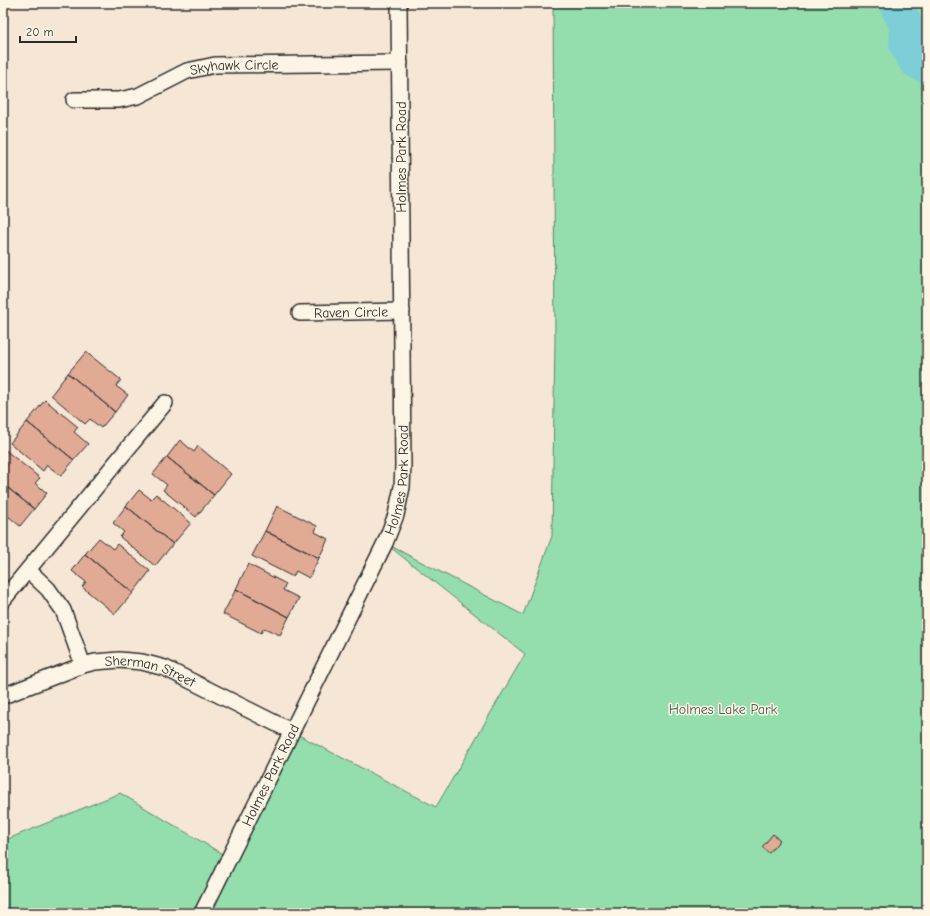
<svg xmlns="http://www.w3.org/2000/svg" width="930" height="916" font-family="'Comic Neue',sans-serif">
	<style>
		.green { fill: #94dead; stroke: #60846c }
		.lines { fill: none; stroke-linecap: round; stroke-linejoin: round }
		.river { stroke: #7dced6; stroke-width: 34 }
		.building { fill: #e0aa95; stroke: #2b2b2b }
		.minor-casing { stroke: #2b2b2b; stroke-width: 18 }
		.minor { stroke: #fcf5e5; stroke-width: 15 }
		.labels { text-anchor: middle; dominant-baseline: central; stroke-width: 3; stroke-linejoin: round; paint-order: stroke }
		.street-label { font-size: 14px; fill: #2b2b2b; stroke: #fcf5e5 }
		.park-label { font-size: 14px; fill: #45584c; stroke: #fcf5e5 }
	</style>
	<rect width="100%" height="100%" fill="#f6e6d5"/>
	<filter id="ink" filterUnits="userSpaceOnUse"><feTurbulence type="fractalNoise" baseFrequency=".025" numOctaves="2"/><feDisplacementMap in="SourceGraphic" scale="8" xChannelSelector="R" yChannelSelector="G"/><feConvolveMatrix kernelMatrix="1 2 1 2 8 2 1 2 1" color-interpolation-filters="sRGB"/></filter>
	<g filter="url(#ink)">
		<!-- green -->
		<path class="green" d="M 553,3 L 927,3 L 927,913 L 3,913 L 3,841 L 120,793 L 229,858 L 291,731 L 436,807 L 525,654 L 385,543 L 523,615 L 552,536 L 555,340 Z"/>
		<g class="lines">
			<!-- river -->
			<path class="river" d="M 895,3 L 907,27 L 906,45 L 915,61 L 927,67"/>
		</g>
		<!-- building -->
		<path class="building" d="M 86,352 L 121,380 L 116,386 L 128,395 L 115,412 L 68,373 Z
			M 68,373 L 115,412 L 101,428 L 90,419 L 85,424 L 51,395 Z
			M 45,400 L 78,427 L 74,432 L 88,444 L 74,460 L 27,422 Z
			M 27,422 L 74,460 L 61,476 L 47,465 L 43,471 L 10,443 Z
			M 180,440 L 194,452 L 198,446 L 231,474 L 214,495 L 167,457 Z
			M 4,449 L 40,478 L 35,483 L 47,493 L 34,509 L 3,484 L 3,451 Z
			M 167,457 L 214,495 L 196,517 L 163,490 L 167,485 L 153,474 Z
			M 3,484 L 34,509 L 20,526 L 8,516 L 4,521 L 3,520 Z
			M 139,490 L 151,499 L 156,494 L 191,523 L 173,544 L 126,506 Z
			M 126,506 L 173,544 L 155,566 L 120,537 L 124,532 L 113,523 Z
			M 277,506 L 317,526 L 315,532 L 328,539 L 319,558 L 265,531 Z
			M 265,531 L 319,558 L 309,578 L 296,571 L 293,577 L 252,556 Z
			M 99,538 L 113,549 L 117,544 L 150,571 L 133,593 L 85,554 Z
			M 85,554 L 133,593 L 115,614 L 82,587 L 86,582 L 72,571 Z
			M 248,564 L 286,584 L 283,590 L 299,598 L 289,617 L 236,589 Z
			M 236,589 L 289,617 L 280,635 L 264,628 L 261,633 L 223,614 Z
			M 773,834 L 780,840 L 769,853 L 762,847 Z"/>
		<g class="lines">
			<defs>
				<g id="minor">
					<path id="s1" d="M 74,100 L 119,100 L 138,96 L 187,71 L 215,65 L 400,63"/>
					<path id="s2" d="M 300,313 L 402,311"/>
					<path d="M 28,570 L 48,589 L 63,610 L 83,665"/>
					<path d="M 3,600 L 165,403"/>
					<path id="s3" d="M 3,696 L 83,665 L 95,662 L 119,660 L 142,662 L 165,668 L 291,731"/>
					<path id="s4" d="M 202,913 L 385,543 L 396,515 L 402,487 L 403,466 L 399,3"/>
				</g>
			</defs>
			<!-- minor casing -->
			<use href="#minor" class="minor-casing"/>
			<!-- minor -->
			<use href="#minor" class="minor"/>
		</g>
	</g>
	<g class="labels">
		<!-- street labels -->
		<g class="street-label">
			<text stroke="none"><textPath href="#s1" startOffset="167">Skyhawk Circle</textPath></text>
			<text transform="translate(401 157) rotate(-90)">Holmes Park Road</text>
			<text stroke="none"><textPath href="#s2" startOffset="51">Raven Circle</textPath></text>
			<text stroke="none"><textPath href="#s4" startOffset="478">Holmes Park Road</textPath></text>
			<text stroke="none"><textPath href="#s3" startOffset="155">Sherman Street</textPath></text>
			<text stroke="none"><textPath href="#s4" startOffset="154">Holmes Park Road</textPath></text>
		</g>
		<!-- park labels -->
		<g class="park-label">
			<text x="723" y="709">Holmes Lake Park</text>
		</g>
	</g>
	<!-- margin -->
	<rect width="930" height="916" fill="none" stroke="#fcf5e5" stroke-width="16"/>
	<rect x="8" y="8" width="914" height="900" fill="none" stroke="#2b2b2b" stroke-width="1.5" filter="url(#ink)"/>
	<!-- scale -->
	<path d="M20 36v6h56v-6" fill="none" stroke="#2b2b2b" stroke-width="2"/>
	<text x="26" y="36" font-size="12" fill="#2b2b2b" stroke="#fcf5e5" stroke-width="3" paint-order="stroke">20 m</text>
</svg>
